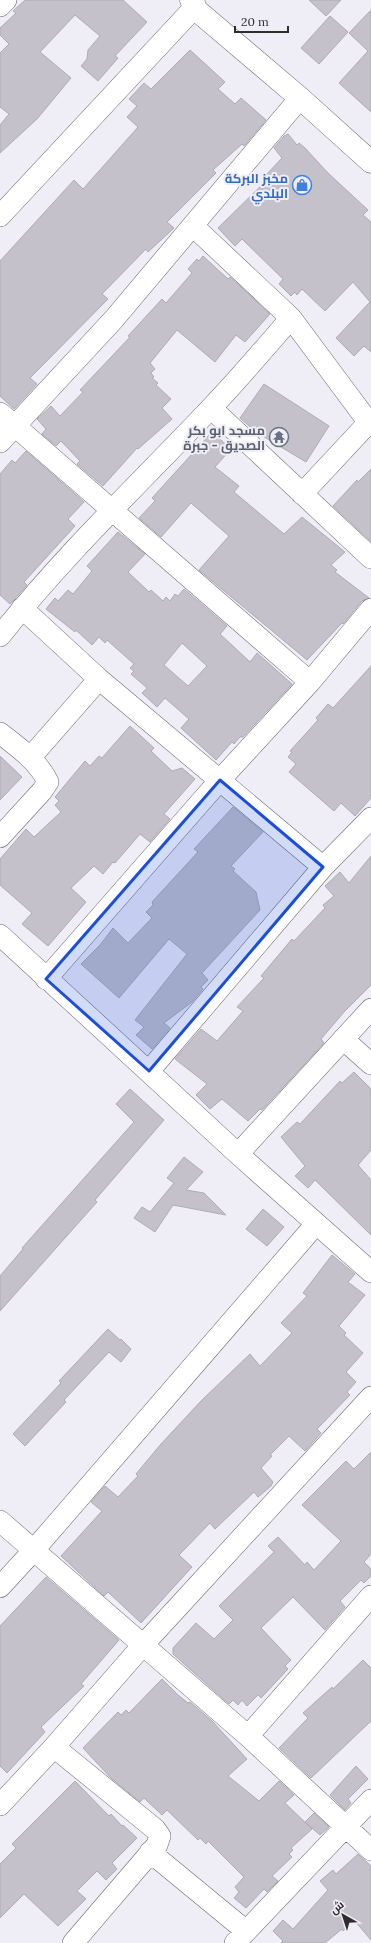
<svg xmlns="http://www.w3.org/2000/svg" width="371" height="1943" font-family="Lora,Cairo,serif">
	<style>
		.building { fill: #c4c1ca; stroke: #adabb3; fill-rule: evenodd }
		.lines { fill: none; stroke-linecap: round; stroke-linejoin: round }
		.street-casing { stroke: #68676f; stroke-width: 22 }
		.secondary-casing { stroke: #68676f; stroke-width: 23 }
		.street { stroke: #fff; stroke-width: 21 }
		.secondary { stroke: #fff; stroke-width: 22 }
		.marked { fill: #1d4ed8; fill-opacity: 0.2; stroke: #1d4ed8; stroke-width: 3; stroke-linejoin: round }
		.labels { text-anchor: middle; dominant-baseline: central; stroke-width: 4; stroke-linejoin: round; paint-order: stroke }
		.shop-label { font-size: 13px; font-weight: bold; fill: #366cbe; stroke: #efeef7; text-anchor: end }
		.worship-label { font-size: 13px; font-weight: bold; fill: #5b616d; stroke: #efeef7; text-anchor: end }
	</style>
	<rect width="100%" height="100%" fill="#efeef7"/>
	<!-- building -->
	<path class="building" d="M 25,0 L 123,0 L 147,22 L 115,56 L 118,58 L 98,81 L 81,66 L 87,59 L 88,50 L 100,36 L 75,15 L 40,52 L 71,78 L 37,119 L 0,153 L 0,125 L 9,114 L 0,107 L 0,53 L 9,44 L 0,35 L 0,28 L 16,13 L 13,11 Z
		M 309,0 L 341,0 L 326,16 Z
		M 371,10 L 371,112 L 339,83 L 368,51 L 349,33 Z
		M 330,16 L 348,32 L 319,64 L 301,48 Z
		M 190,50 L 225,82 L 218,89 L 235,104 L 241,98 L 266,120 L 244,146 L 242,144 L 213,170 L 216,173 L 167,222 L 174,228 L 148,252 L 146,249 L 102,294 L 108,299 L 30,378 L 37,384 L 14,409 L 0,396 L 0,261 L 74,180 L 83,189 L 138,127 L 127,117 L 137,106 L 129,99 L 144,83 L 151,89 Z
		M 288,134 L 297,145 L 299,143 L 305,148 L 328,173 L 368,210 L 363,215 L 371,222 L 371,352 L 364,346 L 354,356 L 336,338 L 370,302 L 353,282 L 325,311 L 302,289 L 297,295 L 295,292 L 291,296 L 279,284 L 283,279 L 242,239 L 235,246 L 218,228 L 270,177 L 267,174 L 282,158 L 274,148 L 284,136 Z
		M 203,256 L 228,279 L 230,277 L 270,314 L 245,342 L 236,335 L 215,362 L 177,330 L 150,363 L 155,369 L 151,373 L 154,377 L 152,378 L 158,383 L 156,385 L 171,399 L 162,408 L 172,419 L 138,449 L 137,448 L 103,486 L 77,464 L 80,461 L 61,441 L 56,446 L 42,434 L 46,429 L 37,419 L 51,406 L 60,416 L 83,392 L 80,390 L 130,337 L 128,336 L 162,299 L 166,303 L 192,273 L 188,269 L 197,259 L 199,261 Z
		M 264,384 L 329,426 L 306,462 L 256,432 L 240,418 Z
		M 212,432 L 231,449 L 215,467 L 239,486 L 234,492 L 284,534 L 302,517 L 345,552 L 331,565 L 337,570 L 335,572 L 369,598 L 362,601 L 343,624 L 342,623 L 307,660 L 199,570 L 229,536 L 191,503 L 161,537 L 139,518 L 155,501 L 152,498 Z
		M 26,451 L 84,502 L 68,519 L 75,526 L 24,582 L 27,585 L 10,604 L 0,595 L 0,474 L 12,460 L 15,463 Z
		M 371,469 L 371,542 L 333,506 L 357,480 L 358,482 Z
		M 118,532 L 145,554 L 128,572 L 149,592 L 151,590 L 163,601 L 166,597 L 170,601 L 175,594 L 178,596 L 184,589 L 227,626 L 220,634 L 250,662 L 257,653 L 292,684 L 243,737 L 240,737 L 234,744 L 232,742 L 216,760 L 181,728 L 189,719 L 165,698 L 157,707 L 142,693 L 147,688 L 131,674 L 134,671 L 130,668 L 134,664 L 107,640 L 105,643 L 99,637 L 92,645 L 76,630 L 75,632 L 46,609 L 55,598 L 58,601 L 68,590 L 73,594 L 92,571 L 87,566 ZM 182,643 L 207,666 L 188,686 L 164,665 Z
		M 371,666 L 371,798 L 355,816 L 341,803 L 334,811 L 289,772 L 296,764 L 288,757 L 292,752 L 290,751 L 318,720 L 316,718 L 328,704 L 333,708 Z
		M 130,726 L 154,748 L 151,751 L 172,771 L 182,768 L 195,779 L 164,814 L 170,819 L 150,842 L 140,834 L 115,863 L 113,862 L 103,874 L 94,866 L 71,888 L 86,902 L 48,946 L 22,924 L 32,913 L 0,885 L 0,859 L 26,829 L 34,837 L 61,812 L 55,805 L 59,801 L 55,797 L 85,761 L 90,766 L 99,756 L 102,758 Z
		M 0,756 L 22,777 L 0,800 Z
		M 233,807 L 263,832 L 231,866 L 235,869 L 233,871 L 256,892 L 260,910 L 202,973 L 208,980 L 201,987 L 203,989 L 192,1002 L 164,1023 L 170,1028 L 152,1049 L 136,1035 L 144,1027 L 135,1020 L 187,954 L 169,939 L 119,998 L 81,964 L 100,945 L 113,928 L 128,943 L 152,918 L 146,912 L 153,905 L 152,902 L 198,852 L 194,849 Z
		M 371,856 L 371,985 L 344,1012 L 321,1039 L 324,1043 L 262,1110 L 260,1109 L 248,1121 L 222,1099 L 210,1109 L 196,1095 L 207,1084 L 175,1059 L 201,1029 L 217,1041 L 243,1011 L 237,1007 L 264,978 L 261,976 L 292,939 L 294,941 L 325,908 L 323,905 L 334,896 L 325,886 L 340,872 L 349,883 Z
		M 354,1072 L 371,1089 L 371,1150 L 358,1165 L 371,1180 L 371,1235 L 315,1180 L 308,1188 L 295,1176 L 305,1166 L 281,1137 L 297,1122 L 300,1124 L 340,1081 L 342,1083 Z
		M 130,1089 L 164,1120 L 95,1200 L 97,1202 L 0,1311 L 0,1276 L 23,1249 L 22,1248 L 134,1122 L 116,1104 Z
		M 184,1157 L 203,1172 L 186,1190 L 204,1193 L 226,1215 L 173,1205 L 155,1232 L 134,1218 L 142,1207 L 150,1212 L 174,1183 L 167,1178 Z
		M 263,1209 L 284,1227 L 267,1246 L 246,1229 Z
		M 332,1255 L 355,1274 L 348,1282 L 365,1295 L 339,1326 L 346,1333 L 344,1335 L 363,1353 L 346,1372 L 356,1382 L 347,1392 L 350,1395 L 317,1429 L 321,1433 L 305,1451 L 289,1436 L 270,1455 L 272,1456 L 261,1468 L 273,1482 L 271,1486 L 258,1497 L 254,1492 L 215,1529 L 210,1523 L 179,1555 L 192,1567 L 141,1623 L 108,1592 L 104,1596 L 61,1556 L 102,1511 L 91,1502 L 105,1486 L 118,1497 L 138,1476 L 136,1474 L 161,1444 L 201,1401 L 250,1354 L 260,1366 L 292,1333 L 281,1323 L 307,1296 L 303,1293 Z
		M 108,1329 L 120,1340 L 121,1339 L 131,1349 L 121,1362 L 109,1352 L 64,1400 L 66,1402 L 25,1446 L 13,1434 L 61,1383 L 59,1381 Z
		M 371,1452 L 371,1554 L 364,1562 L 371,1569 L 371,1576 L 364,1583 L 361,1580 L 340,1601 L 345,1607 L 325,1630 L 293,1597 L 261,1628 L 291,1660 L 285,1666 L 288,1669 L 261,1698 L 258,1695 L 247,1706 L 242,1700 L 238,1705 L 233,1700 L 229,1704 L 173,1654 L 173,1648 L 196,1623 L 214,1639 L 233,1620 L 219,1606 L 274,1552 L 268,1546 L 278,1537 L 305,1565 L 307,1562 L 314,1570 L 341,1541 L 302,1505 L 346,1461 L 354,1469 Z
		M 46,1577 L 119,1640 L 81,1684 L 84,1686 L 41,1727 L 45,1732 L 7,1773 L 0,1766 L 0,1626 Z
		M 363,1660 L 371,1668 L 371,1721 L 311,1778 L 279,1748 L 308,1718 L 303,1713 L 332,1687 L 333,1689 Z
		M 162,1679 L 178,1695 L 188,1703 L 190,1702 L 212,1721 L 247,1759 L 228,1776 L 259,1801 L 279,1781 L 294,1795 L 285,1803 L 312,1829 L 291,1848 L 293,1850 L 289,1854 L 292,1857 L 272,1876 L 278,1881 L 267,1892 L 264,1889 L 246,1908 L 234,1898 L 239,1892 L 235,1887 L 244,1877 L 208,1841 L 206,1844 L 200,1838 L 198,1840 L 167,1810 L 162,1815 L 144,1798 L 140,1802 L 111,1778 L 83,1748 L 118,1712 L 121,1715 L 126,1710 L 129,1713 Z
		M 356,1766 L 368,1779 L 348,1799 L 351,1803 L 345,1810 L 330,1795 Z
		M 75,1781 L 109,1816 L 111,1814 L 122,1826 L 123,1825 L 137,1838 L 112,1863 L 117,1869 L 106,1880 L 97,1871 L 77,1891 L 86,1899 L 58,1926 L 24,1894 L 0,1918 L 0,1864 L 16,1848 L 12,1844 Z
		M 314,1813 L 329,1827 L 320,1835 L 305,1822 Z
		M 358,1854 L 371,1866 L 371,1940 L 354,1920 L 343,1931 L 342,1929 L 325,1943 L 281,1943 L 283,1941 L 273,1931 L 283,1920 L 293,1929 L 328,1890 L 320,1881 L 333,1870 L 336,1874 Z"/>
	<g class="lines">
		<defs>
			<path id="street" d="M 0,6 L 6,0
				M 0,216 L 194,8
				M 193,226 L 291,318 L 369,423
				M 211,408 L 371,558
				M 0,413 L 310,682
				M 0,442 L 114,319 L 300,98
				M 302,494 L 371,420
				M 22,608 L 99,679 L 323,867
				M 0,636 C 64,555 139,484 210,409 C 238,380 264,349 291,318
				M 0,733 C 18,747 38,761 48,782 L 42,791 L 0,837
				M 30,758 L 99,679
				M 0,935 L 238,1154 L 371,1272
				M 46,979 L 220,780 L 310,682 L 371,609
				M 343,1039 L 371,1064
				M 149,1071 L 323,867 L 371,818
				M 238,1154 L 371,1009
				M 0,1521 L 248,1736 L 371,1850
				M 0,1587 L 33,1551 L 316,1224
				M 248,1736 L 371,1596
				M 54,1747 L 155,1829 L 160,1836 L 157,1845 L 73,1943
				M 0,1805 L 54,1747 L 143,1645 L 371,1397
				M 150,1852 L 246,1931
				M 235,1943 L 371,1800"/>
			<path id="secondary" d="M 191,0 L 194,3 L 194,8 L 300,98 L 371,162"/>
		</defs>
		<!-- street casing -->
		<use href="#street" class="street-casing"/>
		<!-- secondary casing -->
		<use href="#secondary" class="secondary-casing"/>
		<!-- street -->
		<use href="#street" class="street"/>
		<!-- secondary -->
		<use href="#secondary" class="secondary"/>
	</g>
	<!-- marked area -->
	<path class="marked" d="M 220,780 L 323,867 L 149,1071 L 46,979 Z"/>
	<!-- icons -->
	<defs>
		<symbol id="shop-ring" viewBox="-11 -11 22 22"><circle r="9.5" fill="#efeef7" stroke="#3f7fe0" stroke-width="1.5"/><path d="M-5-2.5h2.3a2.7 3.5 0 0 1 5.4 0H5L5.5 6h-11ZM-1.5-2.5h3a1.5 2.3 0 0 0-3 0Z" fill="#3f7fe0"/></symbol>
		<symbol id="temple-ring" viewBox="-11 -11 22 22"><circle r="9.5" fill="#efeef7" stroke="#6b7280" stroke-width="1.5"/><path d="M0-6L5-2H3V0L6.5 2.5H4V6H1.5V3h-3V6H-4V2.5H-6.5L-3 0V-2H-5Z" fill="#6b7280"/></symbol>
	</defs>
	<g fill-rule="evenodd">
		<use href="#shop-ring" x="291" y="174" width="22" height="22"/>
		<use href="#temple-ring" x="268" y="426" width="22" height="22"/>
	</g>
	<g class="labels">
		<!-- shop labels -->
		<g class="shop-label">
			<text x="288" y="178">مخبز البركة<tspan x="288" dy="15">البلدي</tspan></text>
		</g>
		<!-- worship labels -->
		<g class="worship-label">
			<text x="265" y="430">مسجد ابو بكر<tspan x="265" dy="15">الصديق - جبرة</tspan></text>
		</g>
	</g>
	<!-- north arrow -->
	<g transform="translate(343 1915) rotate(321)" stroke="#efeef7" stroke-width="3" paint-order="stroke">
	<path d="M0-3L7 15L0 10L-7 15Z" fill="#2d2d30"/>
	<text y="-6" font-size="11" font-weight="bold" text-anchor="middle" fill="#2d2d30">ش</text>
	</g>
	<!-- scale -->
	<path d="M235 26v6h53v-6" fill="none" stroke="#2d2d30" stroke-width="2"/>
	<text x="241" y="26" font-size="12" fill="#2d2d30" stroke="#efeef7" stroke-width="3" paint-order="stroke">20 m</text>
</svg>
